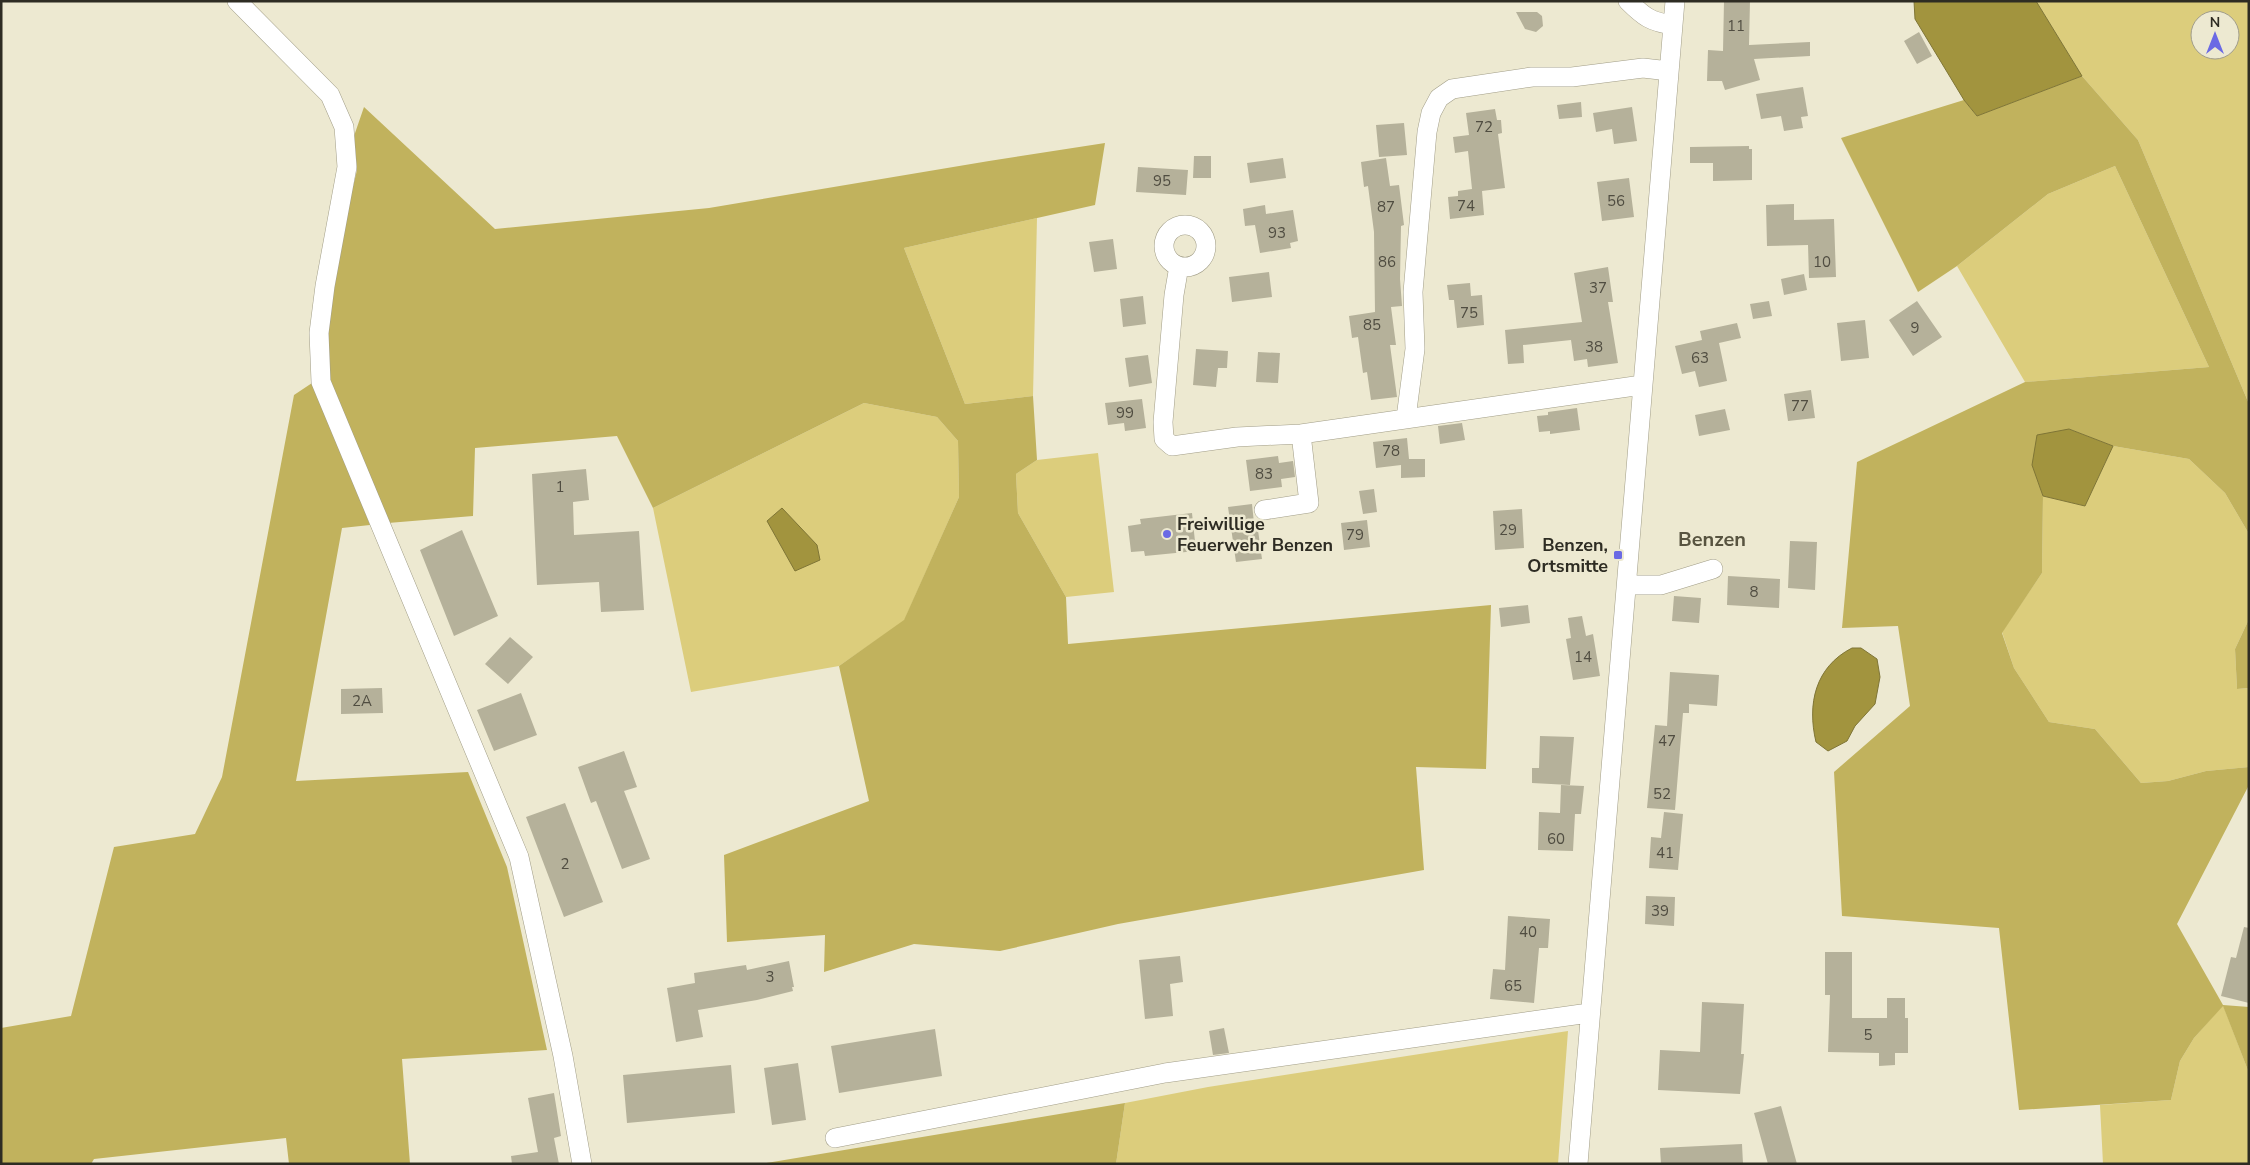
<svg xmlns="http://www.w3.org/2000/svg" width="2250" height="1165" font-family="'Nunito Sans',sans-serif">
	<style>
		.green { fill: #dccd7c; fill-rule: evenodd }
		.forest { fill: #c1b25d }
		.water { fill: #a2943e; stroke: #7f7536 }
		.building { fill: #b5b19a }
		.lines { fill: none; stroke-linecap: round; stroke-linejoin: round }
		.minor-casing { stroke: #a19d87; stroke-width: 20 }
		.minor { stroke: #fff; stroke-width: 19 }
		.poi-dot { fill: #6b6ae4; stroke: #ede9d1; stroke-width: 2 }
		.labels { text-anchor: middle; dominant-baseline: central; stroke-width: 5; stroke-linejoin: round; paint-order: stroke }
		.number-label { font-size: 15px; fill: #504d41 }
		.poi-label { font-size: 18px; font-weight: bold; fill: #2e2c23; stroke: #ede9d1; text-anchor: start }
		.quarter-label { font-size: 20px; font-weight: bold; fill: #585440; stroke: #ede9d1 }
	</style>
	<rect width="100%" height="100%" fill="#ede9d1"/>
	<!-- green -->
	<path class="green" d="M 2036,1 L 2249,1 L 2249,404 L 2138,140 L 2082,76 ZM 2200,20 L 2230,20 L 2230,50 L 2200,50 Z
		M 2115,166 L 2209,367 L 2025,382 L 1957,266 L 2048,194 Z
		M 1037,218 L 1033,396 L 965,404 L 904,248 Z
		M 864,403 L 937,417 L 958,441 L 959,497 L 904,621 L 839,666 L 691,692 L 653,508 Z
		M 2113,446 L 2189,459 L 2225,493 L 2249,534 L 2249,619 L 2235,649 L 2237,689 L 2249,688 L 2249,767 L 2206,771 L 2168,781 L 2141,783 L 2095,729 L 2049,722 L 2014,668 L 2002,632 L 2042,573 L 2043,496 L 2085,506 Z
		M 1098,453 L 1114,592 L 1066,597 L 1018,513 L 1016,474 L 1037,460 Z
		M 2223,1005 L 2249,1073 L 2249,1164 L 2103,1164 L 2100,1105 L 2171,1100 L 2180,1061 L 2194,1038 Z
		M 1568,1031 L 1558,1164 L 1116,1164 L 1125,1103 L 1208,1087 Z"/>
	<!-- forest -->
	<path class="forest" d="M 2082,76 L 2138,140 L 2249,404 L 2249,534 L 2225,493 L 2189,459 L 2113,446 L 2069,429 L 2033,465 L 2043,496 L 2042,573 L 2002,633 L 2014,668 L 2049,722 L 2095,729 L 2141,783 L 2168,781 L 2206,771 L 2249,767 L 2249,785 L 2177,924 L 2223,1005 L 2249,1007 L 2249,1073 L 2223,1006 L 2194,1038 L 2180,1061 L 2171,1100 L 2019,1110 L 1999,928 L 1842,916 L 1834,772 L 1910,706 L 1898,626 L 1842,628 L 1857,462 L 2025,382 L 2209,367 L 2115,166 L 2048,194 L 1957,266 L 1918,292 L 1841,138 L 1964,100 L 1977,116 Z
		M 364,107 L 495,229 L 709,208 L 989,161 L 1105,143 L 1095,205 L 904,248 L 965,404 L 1033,396 L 1037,460 L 1016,474 L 1018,513 L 1066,597 L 1068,644 L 1491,605 L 1486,769 L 1416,767 L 1424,870 L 1118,924 L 1000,951 L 914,944 L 824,972 L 825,935 L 727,942 L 724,855 L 869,801 L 839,666 L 904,620 L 959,497 L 958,441 L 937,417 L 864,403 L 653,508 L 617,436 L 475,448 L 473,516 L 388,523 L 327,385 L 328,291 L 357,170 L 354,136 Z
		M 315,381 L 370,525 L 342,528 L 296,781 L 468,772 L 507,867 L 547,1050 L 402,1059 L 410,1164 L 289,1164 L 286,1138 L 94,1159 L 91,1164 L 1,1164 L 1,1028 L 71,1016 L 114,847 L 195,834 L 222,777 L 294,395 Z
		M 2249,619 L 2249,688 L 2237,689 L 2235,649 Z
		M 1125,1103 L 1116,1164 L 761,1164 Z"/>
	<!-- water -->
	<path class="water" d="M 1914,1 L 2036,1 L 2082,76 L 1977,116 L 1964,100 L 1915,19 Z
		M 2069,429 L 2113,446 L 2085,506 L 2043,496 L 2032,465 L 2037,435 Z
		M 782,508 L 817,545 L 820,560 L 795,571 L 767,521 Z
		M 1852,648 L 1861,648 L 1877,659 L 1880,677 L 1875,704 L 1855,726 L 1847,741 L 1828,751 L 1816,742 C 1807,704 1815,667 1852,648 Z"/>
	<!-- building -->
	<path class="building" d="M 1724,1 L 1750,1 L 1749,45 L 1810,42 L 1810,56 L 1754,59 L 1760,80 L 1725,90 L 1722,81 L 1707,81 L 1708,50 L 1723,51 Z
		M 1516,12 L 1537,12 L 1542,16 L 1543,26 L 1536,32 L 1525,29 Z
		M 1919,32 L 1932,56 L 1917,64 L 1904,41 Z
		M 1803,87 L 1808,116 L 1801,117 L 1803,128 L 1784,131 L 1781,116 L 1761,119 L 1756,94 Z
		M 1581,102 L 1582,117 L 1559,119 L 1557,105 Z
		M 1632,107 L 1637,141 L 1614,144 L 1612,129 L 1596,132 L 1593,113 Z
		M 1495,109 L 1497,120 L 1501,120 L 1502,133 L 1498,134 L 1505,188 L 1482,191 L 1484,215 L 1450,219 L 1448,197 L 1458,196 L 1458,191 L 1472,189 L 1468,151 L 1455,153 L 1453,137 L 1469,135 L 1466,113 Z
		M 1404,123 L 1407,155 L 1379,157 L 1376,125 Z
		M 1749,146 L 1749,149 L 1752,149 L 1752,180 L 1713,181 L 1713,163 L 1690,163 L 1690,147 Z
		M 1194,156 L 1211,156 L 1211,178 L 1193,178 Z
		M 1283,158 L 1286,178 L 1250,183 L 1247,163 Z
		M 1386,158 L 1390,186 L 1399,185 L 1404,225 L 1401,226 L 1400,279 L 1402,306 L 1391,307 L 1396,345 L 1390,345 L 1397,397 L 1371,400 L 1367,372 L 1363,373 L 1358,337 L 1352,338 L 1349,316 L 1375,312 L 1374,232 L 1368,186 L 1364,187 L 1361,162 Z
		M 1138,167 L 1188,170 L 1186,195 L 1136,192 Z
		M 1629,178 L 1634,217 L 1602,221 L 1597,182 Z
		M 1794,204 L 1794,220 L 1834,219 L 1836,277 L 1809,278 L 1808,245 L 1767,246 L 1766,205 Z
		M 1265,205 L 1266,214 L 1293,210 L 1298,241 L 1290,243 L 1291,248 L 1260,253 L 1255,225 L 1245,226 L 1243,209 Z
		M 1113,239 L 1117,269 L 1094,272 L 1089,242 Z
		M 1608,267 L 1613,302 L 1608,302 L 1618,363 L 1588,367 L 1587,359 L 1574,361 L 1571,340 L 1523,345 L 1524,363 L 1508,364 L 1505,330 L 1582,322 L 1574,273 Z
		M 1269,272 L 1272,297 L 1232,302 L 1229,277 Z
		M 1804,274 L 1807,290 L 1784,295 L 1781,279 Z
		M 1470,283 L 1471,296 L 1482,295 L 1484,325 L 1457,328 L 1454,300 L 1449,300 L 1447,285 Z
		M 1143,296 L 1146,324 L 1123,327 L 1120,299 Z
		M 1769,301 L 1772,316 L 1753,319 L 1750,304 Z
		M 1917,301 L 1942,337 L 1913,356 L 1889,320 Z
		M 1865,320 L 1869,358 L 1841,361 L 1837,323 Z
		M 1737,323 L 1741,338 L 1719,343 L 1727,381 L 1699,387 L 1695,371 L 1682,374 L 1675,346 L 1702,340 L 1700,331 Z
		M 1196,349 L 1228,351 L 1227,368 L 1218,368 L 1216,387 L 1193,385 Z
		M 1258,352 L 1280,353 L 1278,383 L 1256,382 Z
		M 1148,355 L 1152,383 L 1129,387 L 1125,358 Z
		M 1811,390 L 1815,418 L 1788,421 L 1784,394 Z
		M 1142,399 L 1146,428 L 1125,431 L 1124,423 L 1108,425 L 1105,403 Z
		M 1577,408 L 1580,430 L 1550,434 L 1550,431 L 1539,432 L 1537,416 L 1548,415 L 1548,412 Z
		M 1725,409 L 1730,430 L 1699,436 L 1695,415 Z
		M 1462,423 L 1465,440 L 1440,444 L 1438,426 Z
		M 1407,438 L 1409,459 L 1425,459 L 1425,477 L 1401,478 L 1401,465 L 1376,468 L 1373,442 Z
		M 1278,456 L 1279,463 L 1293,461 L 1295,477 L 1281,479 L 1282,487 L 1250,491 L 1246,460 Z
		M 586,469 L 589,500 L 573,502 L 574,535 L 639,531 L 644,610 L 601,612 L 599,582 L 537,585 L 532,474 Z
		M 1374,489 L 1377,512 L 1363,514 L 1359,491 Z
		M 1252,504 L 1254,523 L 1257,523 L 1262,559 L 1236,562 L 1228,507 Z
		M 1522,509 L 1524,548 L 1495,550 L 1493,511 Z
		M 1192,513 L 1196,551 L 1145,556 L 1144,551 L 1131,552 L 1128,526 L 1141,524 L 1140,519 Z
		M 1367,520 L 1370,547 L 1344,550 L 1341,523 Z
		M 462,530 L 498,616 L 454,636 L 420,550 Z
		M 1790,541 L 1817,542 L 1815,590 L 1788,588 Z
		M 1728,576 L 1780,579 L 1779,608 L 1727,605 Z
		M 1674,596 L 1701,598 L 1699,623 L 1672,621 Z
		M 1528,605 L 1530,623 L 1501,627 L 1499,608 Z
		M 1582,616 L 1586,636 L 1593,634 L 1600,676 L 1573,680 L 1566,639 L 1571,638 L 1568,618 Z
		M 510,637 L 533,657 L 508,684 L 485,664 Z
		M 1670,672 L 1719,675 L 1717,706 L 1689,704 L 1689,713 L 1683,713 L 1675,810 L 1647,808 L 1655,725 L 1667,726 Z
		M 382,688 L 383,713 L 341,714 L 341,689 Z
		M 521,693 L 537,735 L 494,751 L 477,710 Z
		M 1540,736 L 1574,737 L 1570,785 L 1532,783 L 1532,768 L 1539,768 Z
		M 624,751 L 637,787 L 624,791 L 650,859 L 622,869 L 596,801 L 591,803 L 578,767 Z
		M 1561,785 L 1584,786 L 1581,814 L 1575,814 L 1573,851 L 1538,850 L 1539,812 L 1560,813 Z
		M 565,803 L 603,902 L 564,917 L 526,817 Z
		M 1664,812 L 1683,814 L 1678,870 L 1649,868 L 1651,837 L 1661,838 Z
		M 1646,896 L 1675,897 L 1674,926 L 1645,924 Z
		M 1508,916 L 1550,919 L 1548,948 L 1539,948 L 1534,1003 L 1490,999 L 1493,969 L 1505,970 Z
		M 2244,927 L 2249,928 L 2249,1003 L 2221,996 L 2231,957 L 2236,958 Z
		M 1825,952 L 1852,952 L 1852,1018 L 1887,1018 L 1887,998 L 1905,998 L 1905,1018 L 1908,1018 L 1908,1053 L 1895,1053 L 1895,1065 L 1879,1066 L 1879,1053 L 1828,1052 L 1830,995 L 1825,995 Z
		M 1180,956 L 1183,982 L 1170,984 L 1173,1016 L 1145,1019 L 1139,960 Z
		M 789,961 L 794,987 L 792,987 L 793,991 L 757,1000 L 698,1010 L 703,1037 L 676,1042 L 667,988 L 695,983 L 694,973 L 746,965 L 747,970 Z
		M 1702,1002 L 1744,1004 L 1741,1054 L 1744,1054 L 1740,1094 L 1658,1090 L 1660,1050 L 1700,1052 Z
		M 1224,1028 L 1229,1053 L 1213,1055 L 1209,1031 Z
		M 935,1029 L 942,1076 L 839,1093 L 831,1046 Z
		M 798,1063 L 806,1120 L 772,1125 L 764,1068 Z
		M 731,1065 L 735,1113 L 627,1123 L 623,1075 Z
		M 554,1093 L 561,1136 L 554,1138 L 559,1164 L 512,1164 L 511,1156 L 538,1152 L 528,1098 Z
		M 1781,1106 L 1797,1164 L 1768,1164 L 1754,1113 Z
		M 1742,1144 L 1743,1164 L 1661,1164 L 1660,1148 Z"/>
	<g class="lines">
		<defs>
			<path id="minor" d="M 237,1 L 330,95 L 344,127 L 347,167 L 325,286 L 319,333 L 321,382 L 519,857 L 563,1056 L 582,1164
				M 1628,1 C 1644,17 1651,22 1673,25
				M1164 246a21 21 0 1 1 42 0a21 21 0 1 1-42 0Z
				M 1179,266 L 1174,295 L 1163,422 L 1164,439 L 1172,446 L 1237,437 L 1301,434 L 1642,385
				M 1406,418 L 1415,349 L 1413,292 L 1427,132 L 1431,113 L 1439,98 L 1452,89 L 1532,77 L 1572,77 L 1643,68 L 1669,71
				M 1264,510 L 1309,503 L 1301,434
				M 1627,585 L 1661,585 L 1713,569
				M 835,1138 L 1165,1073 L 1589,1013
				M 1578,1164 L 1675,1"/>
		</defs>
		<!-- minor casing -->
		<use href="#minor" class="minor-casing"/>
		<!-- minor -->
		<use href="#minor" class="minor"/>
	</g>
	<!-- markers -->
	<g class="poi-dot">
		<circle cx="1167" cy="534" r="5"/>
		<rect x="1613" y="550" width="10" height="10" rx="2.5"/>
	</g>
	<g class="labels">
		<!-- number labels -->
		<g class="number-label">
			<text x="1736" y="26">11</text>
			<text x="1484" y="127">72</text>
			<text x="1162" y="181">95</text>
			<text x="1616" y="201">56</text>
			<text x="1466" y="206">74</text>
			<text x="1386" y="207">87</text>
			<text x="1277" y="233">93</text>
			<text x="1387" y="262">86</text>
			<text x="1822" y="262">10</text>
			<text x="1598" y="288">37</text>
			<text x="1469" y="313">75</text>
			<text x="1372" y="325">85</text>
			<text x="1915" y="328">9</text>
			<text x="1594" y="347">38</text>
			<text x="1700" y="358">63</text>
			<text x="1800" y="406">77</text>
			<text x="1125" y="413">99</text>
			<text x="1391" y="451">78</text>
			<text x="1264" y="474">83</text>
			<text x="560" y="487">1</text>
			<text x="1508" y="530">29</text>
			<text x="1355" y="535">79</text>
			<text x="1754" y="592">8</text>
			<text x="1583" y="657">14</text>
			<text x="362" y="701">2A</text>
			<text x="1667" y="741">47</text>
			<text x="1662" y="794">52</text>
			<text x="1556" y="839">60</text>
			<text x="1665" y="853">41</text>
			<text x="565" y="864">2</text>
			<text x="1660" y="911">39</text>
			<text x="1528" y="932">40</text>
			<text x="770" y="977">3</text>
			<text x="1513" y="986">65</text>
			<text x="1868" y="1035">5</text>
		</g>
		<!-- poi labels -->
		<g class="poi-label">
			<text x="1177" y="524">Freiwillige<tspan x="1177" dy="21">Feuerwehr Benzen</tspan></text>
			<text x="1608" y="545" text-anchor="end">Benzen,<tspan x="1608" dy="21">Ortsmitte</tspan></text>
		</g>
		<!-- quarter labels -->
		<g class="quarter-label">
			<text x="1712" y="539">Benzen</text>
		</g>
	</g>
	<!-- border -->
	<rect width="2250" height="1165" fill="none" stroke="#2e2c23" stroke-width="5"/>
	<!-- north arrow -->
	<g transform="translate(2215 35)"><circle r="24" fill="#ede9d1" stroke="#a19d8b"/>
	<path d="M0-4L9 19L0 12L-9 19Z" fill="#6b6ae4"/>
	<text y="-8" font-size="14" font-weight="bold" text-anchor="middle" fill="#2e2c23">N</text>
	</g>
</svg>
